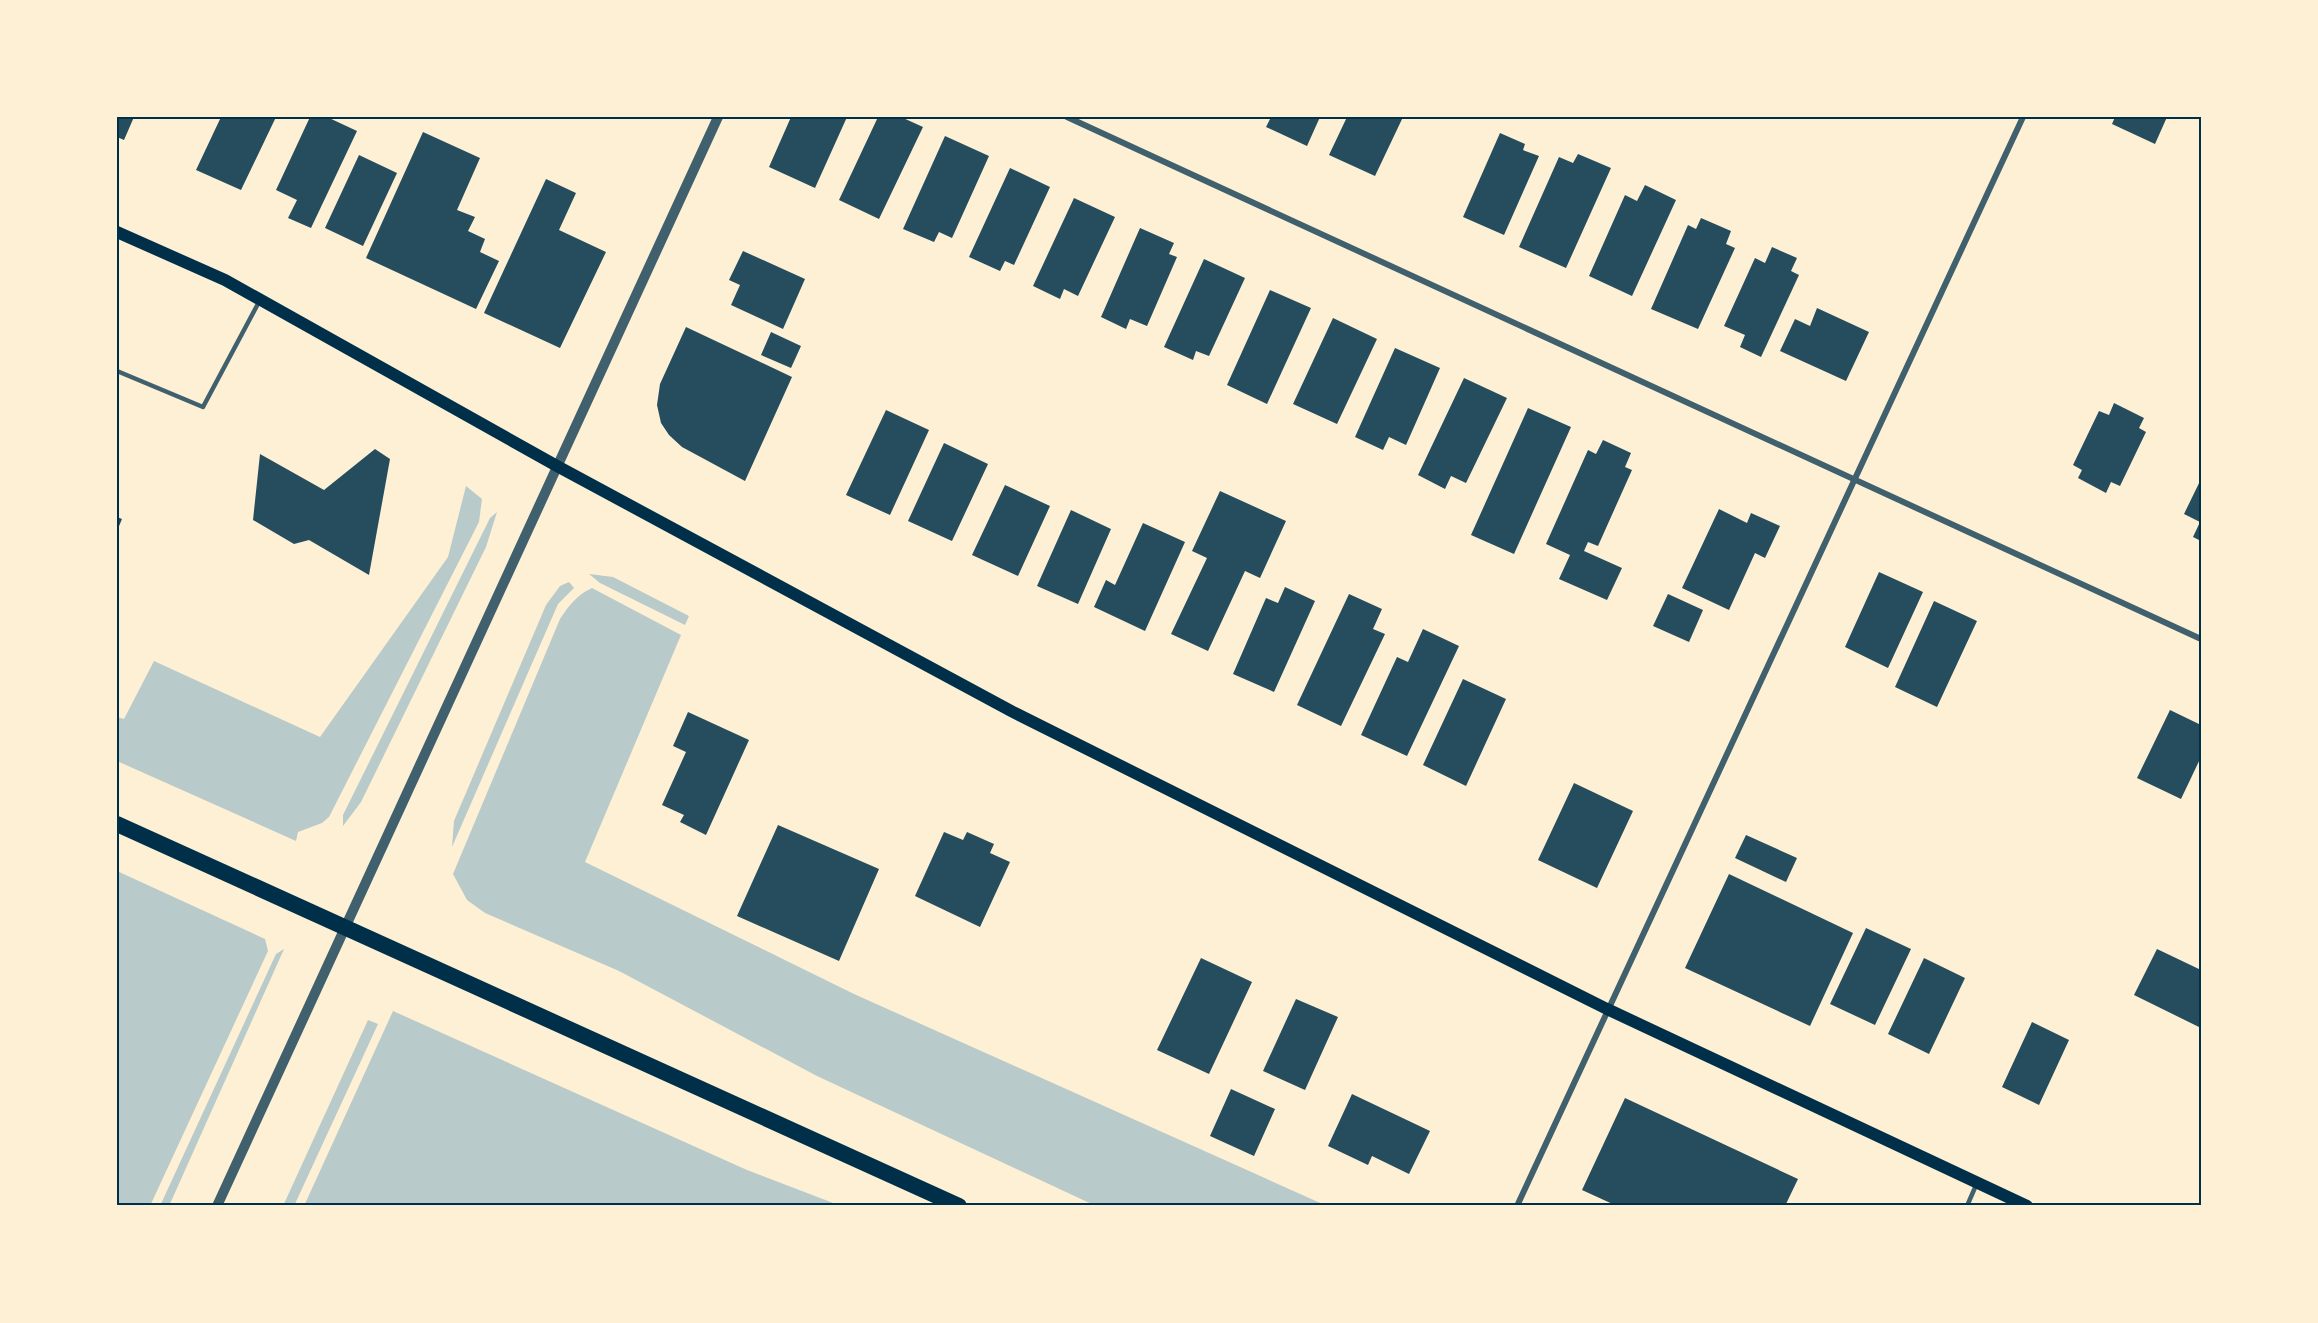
<svg xmlns="http://www.w3.org/2000/svg" width="2318" height="1323" font-family="'Work Sans',sans-serif">
	<style>
		.green { fill: #b9caca }
		.building { fill: #264d5e }
		.lines { fill: none; stroke-linecap: round; stroke-linejoin: round }
		.service { stroke: #3f606c; stroke-width: 4.5 }
		.minor { stroke: #3f606c; stroke-width: 6 }
		.tertiary { stroke: #3f606c; stroke-width: 10 }
		.secondary { stroke: #003049; stroke-width: 12 }
		.trunk { stroke: #003049; stroke-width: 16 }
		.neatline { fill: none; stroke: #003049; stroke-width: 2 }
	</style>
	<rect width="100%" height="100%" fill="#fdf0d5"/>
	<!-- green -->
	<path class="green" d="M 466,486 L 482,499 L 479,522 L 329,817 L 322,823 L 298,832 L 296,841 L 117,761 L 117,717 L 124,719 L 154,661 L 320,737 L 448,557 Z
		M 497,512 L 486,547 L 361,802 L 343,826 L 343,815 L 490,518 Z
		M 589,574 L 613,577 L 689,616 L 685,625 L 600,583 Z
		M 569,582 L 574,588 L 558,604 L 452,847 L 454,821 L 546,605 L 560,586 Z
		M 592,588 L 681,635 L 585,862 L 854,994 L 1327,1206 L 1096,1206 L 817,1076 L 619,971 L 485,913 L 467,900 L 453,874 L 560,619 C 569,605 577,595 592,588 Z
		M 117,871 L 265,939 L 268,951 L 150,1206 L 117,1206 Z
		M 284,949 L 169,1206 L 160,1206 L 276,954 Z
		M 393,1011 L 747,1170 L 841,1206 L 304,1206 Z
		M 368,1020 L 378,1024 L 294,1206 L 283,1206 Z"/>
	<!-- building -->
	<path class="building" d="M 117,117 L 134,117 L 124,140 L 117,137 Z
		M 221,117 L 276,117 L 241,190 L 196,170 Z
		M 310,117 L 327,117 L 357,131 L 311,228 L 288,218 L 297,200 L 276,190 Z
		M 791,117 L 847,117 L 815,188 L 769,167 Z
		M 878,117 L 901,117 L 923,127 L 879,219 L 839,200 Z
		M 1271,117 L 1320,117 L 1307,146 L 1266,127 Z
		M 1347,117 L 1403,117 L 1375,176 L 1329,155 Z
		M 2115,117 L 2167,117 L 2155,144 L 2112,124 Z
		M 423,132 L 480,158 L 457,210 L 475,217 L 468,231 L 485,239 L 480,252 L 499,261 L 476,309 L 366,258 Z
		M 1500,133 L 1525,144 L 1523,150 L 1539,156 L 1504,235 L 1463,217 Z
		M 945,136 L 989,156 L 952,238 L 939,232 L 934,242 L 903,229 Z
		M 1578,154 L 1611,168 L 1566,268 L 1519,247 L 1559,157 L 1573,163 Z
		M 359,155 L 397,173 L 363,246 L 325,228 Z
		M 1010,168 L 1050,187 L 1014,265 L 1005,261 L 1000,271 L 969,257 Z
		M 546,179 L 576,193 L 559,230 L 606,252 L 560,348 L 484,313 Z
		M 1645,185 L 1676,200 L 1632,296 L 1589,276 L 1625,195 L 1637,201 Z
		M 1074,198 L 1115,217 L 1078,296 L 1064,289 L 1060,299 L 1033,286 Z
		M 1701,218 L 1731,231 L 1726,244 L 1735,248 L 1698,329 L 1651,309 L 1688,225 L 1696,229 Z
		M 1140,228 L 1174,243 L 1169,254 L 1177,257 L 1147,326 L 1130,319 L 1126,329 L 1101,317 Z
		M 1772,247 L 1797,258 L 1791,271 L 1799,275 L 1761,357 L 1740,347 L 1745,335 L 1724,326 L 1755,258 L 1765,263 Z
		M 743,251 L 805,279 L 783,329 L 731,305 L 740,285 L 729,280 Z
		M 1204,259 L 1245,278 L 1209,356 L 1196,351 L 1193,360 L 1164,347 Z
		M 1270,290 L 1311,308 L 1267,404 L 1227,385 Z
		M 1817,308 L 1869,332 L 1846,381 L 1780,351 L 1795,319 L 1810,326 Z
		M 1333,318 L 1377,339 L 1337,424 L 1293,404 Z
		M 686,327 L 792,377 L 745,481 L 682,447 L 669,435 L 661,423 L 657,405 L 660,384 Z
		M 771,332 L 801,346 L 791,368 L 761,355 Z
		M 1395,348 L 1440,368 L 1406,445 L 1389,437 L 1383,450 L 1355,437 Z
		M 1464,378 L 1507,398 L 1466,483 L 1451,476 L 1445,489 L 1418,475 Z
		M 2114,403 L 2144,418 L 2139,428 L 2146,432 L 2120,486 L 2111,482 L 2106,493 L 2078,478 L 2082,470 L 2073,465 L 2099,411 L 2109,415 Z
		M 1528,408 L 1571,427 L 1514,554 L 1471,535 Z
		M 886,410 L 929,430 L 890,515 L 846,495 Z
		M 1603,440 L 1631,453 L 1625,467 L 1632,470 L 1598,546 L 1588,542 L 1584,551 L 1622,568 L 1607,600 L 1559,579 L 1570,555 L 1546,544 L 1588,450 L 1596,454 Z
		M 944,443 L 988,464 L 952,541 L 908,521 Z
		M 375,449 L 390,459 L 369,575 L 309,540 L 294,544 L 253,520 L 260,454 L 324,490 Z
		M 2201,479 L 2201,541 L 2193,537 L 2200,522 L 2184,514 Z
		M 1005,485 L 1050,506 L 1018,576 L 972,555 Z
		M 1220,491 L 1286,521 L 1260,578 L 1245,571 L 1208,651 L 1171,634 L 1207,558 L 1192,551 Z
		M 1719,509 L 1747,523 L 1751,513 L 1780,526 L 1765,558 L 1755,553 L 1729,610 L 1682,588 Z
		M 1071,510 L 1111,529 L 1078,604 L 1037,586 Z
		M 117,517 L 122,519 L 117,531 Z
		M 1143,523 L 1185,542 L 1145,631 L 1094,607 L 1106,580 L 1115,585 Z
		M 1879,572 L 1923,592 L 1888,668 L 1845,647 Z
		M 1285,587 L 1315,601 L 1274,692 L 1233,674 L 1266,598 L 1278,603 Z
		M 1349,594 L 1382,609 L 1373,629 L 1385,634 L 1341,726 L 1297,705 Z
		M 1668,594 L 1703,610 L 1689,642 L 1653,626 Z
		M 1934,601 L 1977,621 L 1937,707 L 1895,687 Z
		M 1423,629 L 1459,646 L 1407,756 L 1361,735 L 1397,657 L 1408,662 Z
		M 1463,679 L 1506,699 L 1466,786 L 1423,765 Z
		M 2170,710 L 2201,725 L 2201,757 L 2181,799 L 2137,778 Z
		M 688,712 L 749,740 L 706,835 L 680,822 L 684,815 L 662,805 L 686,752 L 673,746 Z
		M 1574,783 L 1633,811 L 1597,888 L 1538,860 Z
		M 778,825 L 879,869 L 839,961 L 737,916 Z
		M 944,832 L 963,840 L 967,832 L 994,844 L 990,853 L 1010,862 L 980,927 L 915,896 Z
		M 1746,835 L 1797,858 L 1786,882 L 1735,858 Z
		M 1729,874 L 1853,933 L 1810,1026 L 1685,968 Z
		M 1866,928 L 1911,949 L 1875,1025 L 1830,1004 Z
		M 2157,949 L 2201,970 L 2201,1028 L 2134,995 Z
		M 1201,958 L 1252,982 L 1209,1074 L 1157,1050 Z
		M 1924,958 L 1965,978 L 1929,1054 L 1888,1034 Z
		M 1296,999 L 1338,1017 L 1305,1090 L 1263,1071 Z
		M 2032,1022 L 2069,1040 L 2039,1105 L 2002,1087 Z
		M 1231,1089 L 1275,1109 L 1254,1156 L 1210,1136 Z
		M 1352,1094 L 1430,1131 L 1409,1174 L 1372,1156 L 1368,1165 L 1328,1146 Z
		M 1625,1098 L 1798,1179 L 1785,1206 L 1617,1206 L 1582,1190 Z"/>
	<g class="lines">
		<!-- service -->
		<path class="service" d="M 117,371 L 203,407 L 260,300
			M 1967,1206 L 1977,1183"/>
		<!-- minor -->
		<path class="minor" d="M 1067,117 L 2201,639
			M 1517,1206 L 2023,117"/>
		<!-- tertiary -->
		<path class="tertiary" d="M 217,1206 L 718,117"/>
		<!-- secondary -->
		<path class="secondary" d="M 117,232 L 225,280 L 557,466 L 1013,712 L 1607,1009 L 2027,1206"/>
		<!-- trunk -->
		<path class="trunk" d="M 117,824 L 959,1206"/>
	</g>
	<!-- border -->
	<rect width="2318" height="1323" fill="none" stroke="#fdf0d5" stroke-width="237"/>
	<rect x="118" y="118" width="2082" height="1086" class="neatline"/>
</svg>
